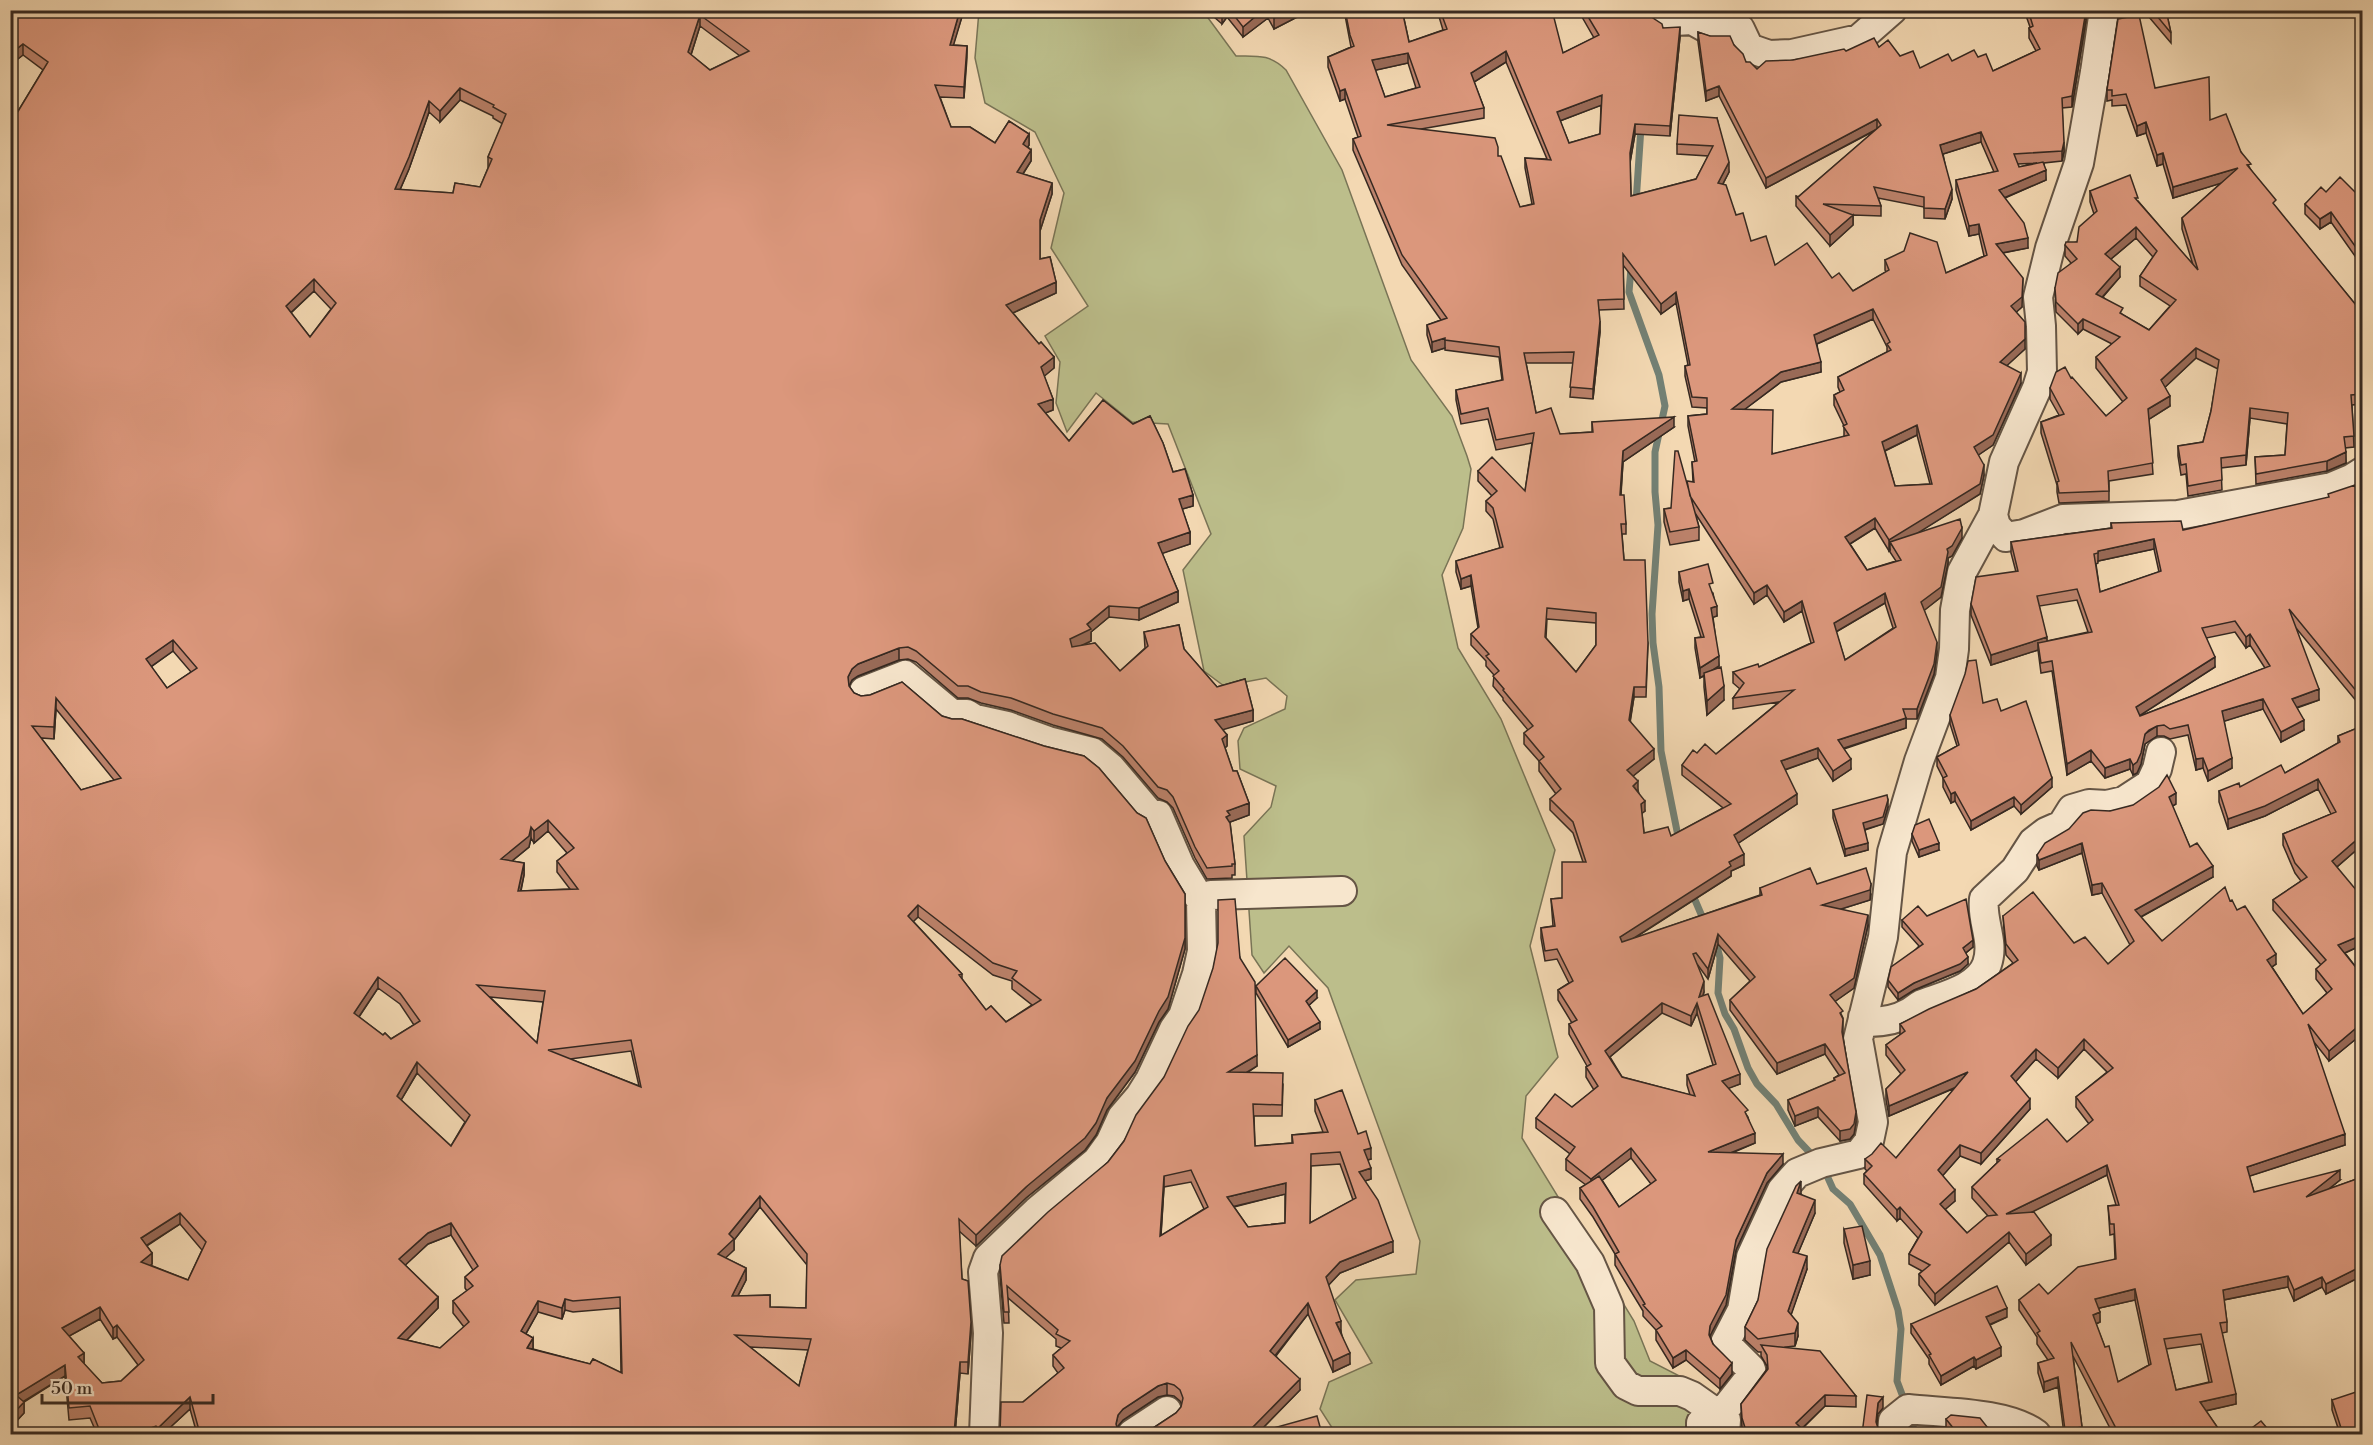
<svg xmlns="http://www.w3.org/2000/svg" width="2373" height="1445" font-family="'Libre Bodoni',serif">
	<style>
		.green { fill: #bcbe8b; stroke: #797456; stroke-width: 1.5 }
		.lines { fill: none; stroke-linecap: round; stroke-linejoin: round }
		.stream { stroke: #738074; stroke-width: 7 }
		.minor-casing { stroke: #655545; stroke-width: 32 }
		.minor { stroke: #f7e6cd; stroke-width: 28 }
		.wall { fill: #bc826b; stroke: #362921; stroke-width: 1.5; fill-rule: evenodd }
		.shaded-wall { fill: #996a57; stroke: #362921; stroke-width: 1.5 }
		.building { fill: #db977c; stroke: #362921; stroke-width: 1.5; fill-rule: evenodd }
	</style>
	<rect width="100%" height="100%" fill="#f3d8b2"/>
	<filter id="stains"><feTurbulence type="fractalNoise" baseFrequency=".00333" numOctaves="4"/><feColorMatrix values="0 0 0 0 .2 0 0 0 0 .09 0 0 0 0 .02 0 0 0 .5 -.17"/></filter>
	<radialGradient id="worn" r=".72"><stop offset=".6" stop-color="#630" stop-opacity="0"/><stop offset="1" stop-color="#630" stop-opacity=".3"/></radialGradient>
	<!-- green -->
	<path class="green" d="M 979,11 L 1203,11 L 1236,56 C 1258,56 1270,54 1286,70 L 1342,170 L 1411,360 L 1452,416 L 1467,456 L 1471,469 L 1463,528 L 1442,575 L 1458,648 L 1501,719 L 1555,850 L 1530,946 L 1558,1057 L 1526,1096 L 1522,1138 L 1634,1321 L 1650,1361 L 1699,1386 L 1731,1434 L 1336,1434 L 1320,1409 L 1329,1382 L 1372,1363 L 1335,1300 L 1356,1280 L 1416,1274 L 1420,1241 L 1328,988 L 1289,946 L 1264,973 L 1252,955 L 1244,836 L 1271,807 L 1276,786 L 1240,769 L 1238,741 L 1244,728 L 1285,709 L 1287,696 L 1266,678 L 1224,686 L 1204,671 L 1183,570 L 1211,534 L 1168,424 L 1132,422 L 1096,393 L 1067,432 L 1056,403 L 1060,362 L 1045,336 L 1088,306 L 1051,248 L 1064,193 L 1035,132 L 985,103 L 975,58 Z"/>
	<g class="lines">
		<!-- stream -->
		<path class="stream" d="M 1636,203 L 1641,127
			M 1631,268 L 1629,292 L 1659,375 L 1665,406 L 1655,452 L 1655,492 L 1658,525 L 1652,614 L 1653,643 L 1659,687 L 1661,751 L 1679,841
			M 1692,893 L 1704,921
			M 1715,938 L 1720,958 L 1718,993 L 1725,1014 L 1734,1029 L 1748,1068 L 1757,1084 L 1776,1104 L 1798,1140 L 1815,1158
			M 1824,1169 L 1833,1189 L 1850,1204 L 1880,1255 L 1898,1310 L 1901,1329 L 1897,1381 L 1906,1405
			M 1910,1415 L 1915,1434"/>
		<defs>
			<path id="minor" d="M 1666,18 L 1675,21 L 1692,20 L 1710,30 L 1740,29 L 1749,48 L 1769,55 L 1792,54 L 1859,39 L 1892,10
				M 1993,515 L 1996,526 L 2006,537 L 2024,534 L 2063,519 L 2178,515 L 2332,487 L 2351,479 L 2362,472
				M 864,691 L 905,675 L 952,714 L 967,714 L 975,719 L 1007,726 L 1048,741 L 1092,752 L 1111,768 L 1150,814 L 1158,815 L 1180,866 L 1201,901 L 1202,951 L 1197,974 L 1183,1016 L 1174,1029 L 1150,1080 L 1140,1096 L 1122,1117 L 1110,1143 L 1097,1161 L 1037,1211 L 988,1258 L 983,1272 L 988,1333 L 984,1434
				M 1201,901 L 1211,895 L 1342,891
				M 1863,1017 L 1869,1022 C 1883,1022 1898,1019 1910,1012 C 1914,1010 1918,1006 1922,1004 C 1943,996 1979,988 1987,964 C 1995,941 1981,921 1984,899 L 2015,870 L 2033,842 L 2046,832 L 2062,825 L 2072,809 L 2089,804 L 2107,805 L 2124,801 L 2150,784 L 2157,769 L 2161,752
				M 1555,1212 L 1590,1263 L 1609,1307 L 1610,1363 L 1626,1385 L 1638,1391 L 1680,1391 L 1692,1396 L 1726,1420 L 1725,1434
				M 1132,1434 L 1167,1411
				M 1701,1434 L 1701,1423 L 1710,1415 L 1726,1408 L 1752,1375 L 1751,1369 L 1725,1343 L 1742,1310 L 1751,1257 L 1782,1190 L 1797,1173 L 1821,1163 L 1859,1154 L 1869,1141 L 1873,1122 L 1858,1039 L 1883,937 L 1892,852 L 1919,761 L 1950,678 L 1954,649 L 1955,610 L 1962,572 L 1993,515 L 2004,462 L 2037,388 L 2042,372 L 2041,326 L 2038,297 L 2050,248 L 2079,163 L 2095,72 L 2104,10
				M 1892,1434 L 1893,1421 L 1908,1409 C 1944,1413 2007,1412 2036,1434"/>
		</defs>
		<!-- minor casing -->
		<use href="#minor" class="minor-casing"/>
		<!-- minor -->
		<use href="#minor" class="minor"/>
	</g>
	<!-- wall -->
	<path class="wall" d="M 10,10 L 964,10 L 953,45 L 967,46 L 964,98 L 940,97 L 951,127 L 970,127 L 995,143 L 1009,121 L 1029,134 L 1029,145 L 1028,147 L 1031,150 L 1031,161 L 1023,174 L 1052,183 L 1052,194 L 1040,231 L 1040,259 L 1050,257 L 1056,282 L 1056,293 L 1013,313 L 1039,344 L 1041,342 L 1054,357 L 1054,368 L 1044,376 L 1053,399 L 1053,410 L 1045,413 L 1069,441 L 1103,400 L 1133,424 L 1150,416 L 1163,443 L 1173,472 L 1185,469 L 1193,495 L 1193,506 L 1182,509 L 1190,532 L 1190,544 L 1162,553 L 1178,591 L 1178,602 L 1139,620 L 1109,617 L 1091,632 L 1091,641 L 1080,646 L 1095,643 L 1120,671 L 1145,648 L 1144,632 L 1179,625 L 1184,649 L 1217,687 L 1245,679 L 1253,710 L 1253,721 L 1222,729 L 1227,735 L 1227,746 L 1225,748 L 1233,771 L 1237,771 L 1249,803 L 1249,815 L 1230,822 L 1235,864 L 1235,875 L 1232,875 L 1232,878 L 1207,879 L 1195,858 L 1173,808 L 1167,802 L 1158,798 L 1123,757 L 1102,739 L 1053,725 L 1011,710 L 981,703 L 968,698 L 958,698 L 916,662 L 908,659 L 899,660 L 858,676 L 852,680 L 849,686 L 854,693 L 861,696 L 870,695 L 902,682 L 942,716 L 952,719 L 962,719 L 1044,746 L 1084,756 L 1099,768 L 1137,813 L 1146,818 L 1165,861 L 1185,894 L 1185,949 L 1168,1009 L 1159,1022 L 1135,1072 L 1107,1110 L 1096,1135 L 1085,1150 L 1026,1198 L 976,1246 L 959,1231 L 962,1279 L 968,1281 L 971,1333 L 968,1374 L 960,1373 L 955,1434 L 197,1434 L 190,1409 L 163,1434 L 97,1434 L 90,1418 L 69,1420 L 65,1376 L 24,1402 L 24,1413 L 10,1428 L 10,114 L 14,118 L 43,70 L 23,55 L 10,65 ZM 700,26 L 740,56 L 710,70 L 691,55 ZM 460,100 L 493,116 L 493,118 L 503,124 L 488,157 L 488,168 L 480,187 L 455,183 L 453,193 L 400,190 L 409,169 L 429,112 L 440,122 ZM 314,291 L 331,309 L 310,337 L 291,313 ZM 173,651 L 191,672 L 167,688 L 151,667 ZM 56,709 L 114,780 L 81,790 L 41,738 L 54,739 ZM 548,831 L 567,853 L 557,861 L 557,872 L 570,889 L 521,891 L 524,875 L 524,863 L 512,861 L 529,847 L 531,838 L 534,843 ZM 918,917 L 993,975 L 1012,981 L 1012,989 L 1032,1005 L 1006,1022 L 991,1006 L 986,1010 L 962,979 L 962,974 L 913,921 ZM 378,988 L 400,1004 L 414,1025 L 391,1039 L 385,1033 L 383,1035 L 359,1017 ZM 490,997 L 543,1002 L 537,1043 ZM 631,1051 L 639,1086 L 570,1059 ZM 417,1073 L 465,1122 L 451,1146 L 401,1100 ZM 760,1207 L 807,1265 L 806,1308 L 770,1307 L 770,1295 L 738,1296 L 746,1280 L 746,1268 L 725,1258 L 734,1250 L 734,1240 ZM 180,1224 L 202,1250 L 188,1280 L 150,1265 L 152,1264 L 152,1253 L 147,1246 ZM 451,1235 L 473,1270 L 465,1277 L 465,1288 L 467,1291 L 453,1301 L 453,1313 L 464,1327 L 440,1348 L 407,1340 L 438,1308 L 438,1297 L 405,1265 L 428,1244 ZM 620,1308 L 621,1373 L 593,1359 L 590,1364 L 533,1349 L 533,1338 L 526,1334 L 538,1312 L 562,1319 L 565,1310 L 573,1312 ZM 100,1319 L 113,1339 L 117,1337 L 138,1365 L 121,1381 L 102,1383 L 84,1364 L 84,1353 L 69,1336 ZM 750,1347 L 808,1350 L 799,1386 Z
		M 1206,10 L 1301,10 L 1301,15 L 1274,29 L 1268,18 L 1243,37 L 1227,17 L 1222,24 Z
		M 1344,10 L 1407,10 L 1403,14 L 1409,42 L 1443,30 L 1437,10 L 1456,10 L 1460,16 L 1563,53 L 1594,38 L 1578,10 L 1651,10 L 1653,18 L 1663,28 L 1680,37 L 1670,136 L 1635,134 L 1630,162 L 1631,196 L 1696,179 L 1708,156 L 1677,154 L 1677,144 L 1717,118 L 1729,172 L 1723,184 L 1736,215 L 1751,241 L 1775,265 L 1832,278 L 1853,291 L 1886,272 L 1885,270 L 1885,260 L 1946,273 L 1984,256 L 1979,234 L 1969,236 L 1956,190 L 1956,180 L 1994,172 L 1981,142 L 1943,154 L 1952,199 L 1945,219 L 1924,218 L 1924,207 L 1878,198 L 1881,206 L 1881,216 L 1853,215 L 1853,225 L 1830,246 L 1796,206 L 1796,196 L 1798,197 L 1876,130 L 1766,188 L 1719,96 L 1706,101 L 1698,42 L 1698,32 L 1734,45 L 1746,62 L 1757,69 L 1793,60 L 1879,47 L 1900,56 L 1920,68 L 1952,61 L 1978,57 L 1993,71 L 2036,51 L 2029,38 L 2029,28 L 2030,27 L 2024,10 L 2086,10 L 2086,20 L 2072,107 L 2062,108 L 2064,152 L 2062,161 L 2044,163 L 2046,180 L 2005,198 L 2028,248 L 2003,253 L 2022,307 L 2016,312 L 2025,349 L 2007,365 L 2021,383 L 1993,445 L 1978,455 L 1984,475 L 1980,494 L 1917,533 L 1962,538 L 1952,556 L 1948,558 L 1948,563 L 1941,597 L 1924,610 L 1937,652 L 1934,674 L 1917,719 L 1906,719 L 1906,728 L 1844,749 L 1851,769 L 1833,781 L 1818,758 L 1785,770 L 1797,804 L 1738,843 L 1744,865 L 1731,871 L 1731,876 L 1633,939 L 1760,895 L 1760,888 L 1817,884 L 1871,894 L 1870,900 L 1841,909 L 1868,925 L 1854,988 L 1835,1001 L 1843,1018 L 1843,1036 L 1856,1122 L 1854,1134 L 1850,1139 L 1840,1141 L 1818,1117 L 1795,1126 L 1788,1110 L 1788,1100 L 1834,1081 L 1834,1078 L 1839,1075 L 1825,1054 L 1777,1074 L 1730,1010 L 1730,1000 L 1750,981 L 1718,944 L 1708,979 L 1697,964 L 1704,992 L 1703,996 L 1740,1084 L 1728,1088 L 1748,1117 L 1755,1143 L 1732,1153 L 1783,1164 L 1767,1183 L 1736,1250 L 1726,1305 L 1710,1336 L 1713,1344 L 1732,1374 L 1720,1389 L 1686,1360 L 1673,1368 L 1656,1340 L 1656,1330 L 1643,1316 L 1643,1311 L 1615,1265 L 1615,1254 L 1593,1217 L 1580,1199 L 1580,1188 L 1586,1185 L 1566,1170 L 1566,1159 L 1570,1154 L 1536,1128 L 1536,1118 L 1572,1107 L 1594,1090 L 1586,1077 L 1586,1067 L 1587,1066 L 1569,1034 L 1569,1024 L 1572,1023 L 1558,1000 L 1558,990 L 1569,983 L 1557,959 L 1545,961 L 1541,938 L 1541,928 L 1553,926 L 1551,899 L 1562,898 L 1583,862 L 1573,833 L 1550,810 L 1550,799 L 1556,794 L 1539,771 L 1539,761 L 1524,744 L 1524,733 L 1528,730 L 1503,700 L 1503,698 L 1493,686 L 1494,675 L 1486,666 L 1486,661 L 1471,645 L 1471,634 L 1478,628 L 1471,586 L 1461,589 L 1456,572 L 1456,561 L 1500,548 L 1493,519 L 1486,511 L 1486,501 L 1492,496 L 1478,481 L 1478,471 L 1525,491 L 1532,443 L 1496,450 L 1488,419 L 1461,424 L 1456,400 L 1456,390 L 1502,380 L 1499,357 L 1445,350 L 1445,348 L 1432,352 L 1427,335 L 1427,325 L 1441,320 L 1402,265 L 1353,150 L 1353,139 L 1358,137 L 1345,99 L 1340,101 L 1328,67 L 1328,57 L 1351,47 ZM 1506,62 L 1547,159 L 1525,158 L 1525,168 L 1532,204 L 1520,207 L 1498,156 L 1421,129 L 1484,118 L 1484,108 L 1474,82 ZM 1408,63 L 1416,88 L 1385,97 L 1375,70 ZM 1601,105 L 1600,134 L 1569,143 L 1560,121 ZM 2037,163 L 2019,167 L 2018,164 ZM 1623,265 L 1661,314 L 1676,303 L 1688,365 L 1685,366 L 1685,376 L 1692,407 L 1707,408 L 1707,414 L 1688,416 L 1688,426 L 1695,462 L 1692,462 L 1693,482 L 1687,484 L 1671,508 L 1664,509 L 1664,522 L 1670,545 L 1699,540 L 1699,527 L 1695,513 L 1754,604 L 1767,595 L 1784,622 L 1802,611 L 1811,643 L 1759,667 L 1733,672 L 1733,683 L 1740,689 L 1733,698 L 1733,709 L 1779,702 L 1716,754 L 1697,753 L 1682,765 L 1682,775 L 1723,808 L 1671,836 L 1644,833 L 1642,813 L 1645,811 L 1633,776 L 1654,759 L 1630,721 L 1634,697 L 1646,697 L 1648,643 L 1624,560 L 1622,534 L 1626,534 L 1626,524 L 1621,495 L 1623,462 L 1674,427 L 1592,422 L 1592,432 L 1560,434 L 1536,413 L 1526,363 L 1573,363 L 1570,397 L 1593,399 L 1600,332 L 1599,310 L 1624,309 ZM 1873,319 L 1887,347 L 1887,352 L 1838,377 L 1838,387 L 1840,392 L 1834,395 L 1834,405 L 1844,426 L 1844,437 L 1773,454 L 1745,409 L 1781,382 L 1821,372 L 1817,344 ZM 1917,435 L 1930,484 L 1895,486 L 1885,451 ZM 1875,528 L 1889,551 L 1890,550 L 1890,552 L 1896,561 L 1867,570 L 1850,544 ZM 1885,603 L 1893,628 L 1845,660 L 1836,632 ZM 1547,619 L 1596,623 L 1596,645 L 1576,672 L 1546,638 ZM 1662,1013 L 1691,1026 L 1697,1013 L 1713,1065 L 1687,1075 L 1687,1085 L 1690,1095 L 1622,1077 L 1610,1057 ZM 1631,1158 L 1651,1184 L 1619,1207 L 1602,1180 Z
		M 2143,10 L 2166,10 L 2171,33 L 2171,43 Z
		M 2118,19 L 2155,88 L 2210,120 L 2241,152 L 2251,170 L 2276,208 L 2360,310 L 2362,309 L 2362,404 L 2352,405 L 2354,447 L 2345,448 L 2346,463 L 2327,471 L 2256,484 L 2255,457 L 2285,455 L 2287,424 L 2250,418 L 2246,465 L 2221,468 L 2222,490 L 2188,496 L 2186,474 L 2181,475 L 2178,456 L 2178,446 L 2203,442 L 2211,411 L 2218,369 L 2196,358 L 2165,387 L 2170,406 L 2149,419 L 2153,474 L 2109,481 L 2109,501 L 2059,503 L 2057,492 L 2057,485 L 2041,433 L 2041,422 L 2059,415 L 2050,399 L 2050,388 L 2071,378 L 2106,416 L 2123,402 L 2096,368 L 2096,357 L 2112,344 L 2083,329 L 2078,334 L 2056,312 L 2055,288 L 2071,263 L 2065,256 L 2065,245 L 2077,242 L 2094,214 L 2090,202 L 2090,191 L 2138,201 L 2193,265 L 2182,229 L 2182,218 L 2221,183 L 2173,198 L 2163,164 L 2157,166 L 2146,133 L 2137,136 L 2126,105 L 2112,106 L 2112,100 L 2107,101 L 2107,90 ZM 2136,238 L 2153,257 L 2140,276 L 2140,286 L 2170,306 L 2149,330 L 2123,315 L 2103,297 L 2120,277 L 2111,259 Z
		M 2326,192 L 2362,199 L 2362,266 L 2331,222 L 2320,229 L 2305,214 L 2305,204 Z
		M 2362,513 L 2362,708 L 2296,628 L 2319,700 L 2297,708 L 2304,730 L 2281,742 L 2263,709 L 2224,721 L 2232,768 L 2208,781 L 2203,768 L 2196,770 L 2188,735 L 2170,739 L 2164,736 L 2157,736 L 2149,740 L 2145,744 L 2141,764 L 2137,773 L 2133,775 L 2130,769 L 2105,778 L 2091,761 L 2067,775 L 2052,671 L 2041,673 L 2038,650 L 1991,665 L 1971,615 L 1971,604 L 2016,572 L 2011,553 L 2011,542 L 2111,528 L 2111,523 L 2183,530 ZM 2154,549 L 2159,572 L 2100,592 L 2096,564 L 2098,563 L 2098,561 ZM 2077,600 L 2088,632 L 2047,641 L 2039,606 ZM 2235,632 L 2246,648 L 2250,645 L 2265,668 L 2140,716 L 2140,715 L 2215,667 L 2206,638 Z
		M 1679,572 L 1713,593 L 1717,616 L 1713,617 L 1719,666 L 1711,671 L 1724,700 L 1707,715 L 1704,687 L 1704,676 L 1700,678 L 1695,648 L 1695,638 L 1701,637 L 1689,599 L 1683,601 L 1679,582 Z
		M 1983,703 L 2001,711 L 2052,787 L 2021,814 L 2014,806 L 1971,830 L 1955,801 L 1951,803 L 1943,787 L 1943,778 L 1937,766 L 1937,757 L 1957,746 L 1950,724 L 1950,715 Z
		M 2362,726 L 2362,848 L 2361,846 L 2337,867 L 2362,945 L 2345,953 L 2362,975 L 2362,1034 L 2329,1061 L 2314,1042 L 2345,1145 L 2249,1176 L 2254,1192 L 2340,1180 L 2329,1189 L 2362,1177 L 2362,1276 L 2326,1294 L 2322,1287 L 2294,1301 L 2288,1287 L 2224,1300 L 2227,1322 L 2227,1332 L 2222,1333 L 2236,1404 L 2206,1411 L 2222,1434 L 2113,1434 L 2073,1356 L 2082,1427 L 2082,1434 L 2064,1434 L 2058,1387 L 2044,1392 L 2038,1373 L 2038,1363 L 2048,1360 L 2037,1344 L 2037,1337 L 2019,1310 L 2019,1300 L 2048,1294 L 2115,1259 L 2114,1234 L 2110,1235 L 2108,1206 L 2116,1205 L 2107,1175 L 2031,1212 L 2051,1245 L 2026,1265 L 2009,1242 L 1935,1305 L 1919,1285 L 1919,1274 L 1922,1271 L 1909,1264 L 1909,1254 L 1918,1238 L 1900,1218 L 1897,1221 L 1864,1184 L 1864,1174 L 1867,1171 L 1865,1169 L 1865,1159 L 1896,1158 L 1955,1088 L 1889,1116 L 1886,1100 L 1886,1089 L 1901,1074 L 1886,1055 L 1886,1045 L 1900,1035 L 1900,1024 L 1976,989 L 2013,963 L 2006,955 L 2003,916 L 2074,943 L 2108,964 L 2130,945 L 2102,893 L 2092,895 L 2082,853 L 2039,870 L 2037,866 L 2037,855 L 2110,811 L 2176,804 L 2172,806 L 2190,847 L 2213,877 L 2141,917 L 2162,941 L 2230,901 L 2276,964 L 2272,967 L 2303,1014 L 2327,993 L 2316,979 L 2316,969 L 2321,965 L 2273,910 L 2273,900 L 2301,881 L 2295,873 L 2283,845 L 2283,834 L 2331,814 L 2318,789 L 2265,816 L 2228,829 L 2219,802 L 2219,791 L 2240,787 L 2285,773 L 2338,743 L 2338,736 ZM 2084,1049 L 2107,1072 L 2076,1097 L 2076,1107 L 2089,1124 L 2067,1142 L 1997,1159 L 1997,1163 L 1972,1187 L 1972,1198 L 1988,1216 L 1967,1233 L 1945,1209 L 1955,1201 L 1942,1176 L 1960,1156 L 1981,1164 L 2030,1109 L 2015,1082 L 2036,1059 L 2058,1078 ZM 2135,1300 L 2149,1365 L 2118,1382 L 2096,1324 L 2100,1322 L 2099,1308 ZM 2201,1344 L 2209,1382 L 2176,1390 L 2166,1349 Z
		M 1888,807 L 1883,824 L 1865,830 L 1868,850 L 1845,856 L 1833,818 L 1833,810 Z
		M 1912,834 L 1939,850 L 1919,857 L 1912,841 Z
		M 1927,916 L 1973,947 L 1966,953 L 1968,964 L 1960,971 L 1914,990 L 1898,1000 L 1888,987 L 1888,980 L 1919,946 L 1902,927 L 1902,920 Z
		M 1240,958 L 1257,1066 L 1247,1073 L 1283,1084 L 1282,1116 L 1254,1116 L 1255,1146 L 1292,1143 L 1292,1135 L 1323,1132 L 1315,1111 L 1315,1100 L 1358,1134 L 1371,1159 L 1368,1160 L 1371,1179 L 1365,1181 L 1393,1252 L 1340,1273 L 1328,1285 L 1350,1364 L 1333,1372 L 1308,1314 L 1276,1356 L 1300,1390 L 1259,1432 L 1322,1434 L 1144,1434 L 1176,1413 L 1181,1407 L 1182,1405 L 1180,1401 L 1174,1396 L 1167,1395 L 1158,1397 L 1123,1420 L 1118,1426 L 1117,1429 L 1023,1402 L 1058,1373 L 1053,1366 L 1053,1355 L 1061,1348 L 1056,1346 L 1056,1339 L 1008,1298 L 1009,1323 L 1004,1323 L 1000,1276 L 1000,1265 L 1108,1162 L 1124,1141 ZM 1340,1164 L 1353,1200 L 1310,1223 L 1311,1166 ZM 1191,1182 L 1204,1209 L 1161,1236 L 1164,1187 ZM 1285,1194 L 1285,1223 L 1248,1227 L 1234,1207 Z
		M 1256,986 L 1317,998 L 1309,1005 L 1320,1029 L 1288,1047 L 1256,993 Z
		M 1801,1194 L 1815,1213 L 1798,1253 L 1807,1269 L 1791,1314 L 1798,1336 L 1795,1346 L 1786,1347 L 1856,1396 L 1856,1407 L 1825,1406 L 1802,1429 L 1807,1434 L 1744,1434 L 1742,1429 L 1741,1404 L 1767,1369 L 1767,1366 L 1761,1356 L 1761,1352 L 1758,1352 L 1745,1340 L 1745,1327 L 1758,1300 Z
		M 1844,1229 L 1870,1275 L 1853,1279 L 1844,1243 Z
		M 2007,1317 L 1990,1325 L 2001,1356 L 1976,1369 L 1974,1366 L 1941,1385 L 1929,1364 L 1929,1359 L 1911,1333 L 1911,1324 Z
		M 2332,1400 L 2362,1434 L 2340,1434 L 2332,1410 Z
		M 1946,1419 L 1988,1434 L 1946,1434 Z"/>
	<!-- shaded-wall -->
	<path class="shaded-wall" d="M 960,10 L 964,10 L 950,57 L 950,45 Z
		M 1224,10 L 1227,10 L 1227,17 L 1222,24 L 1222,13 Z
		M 1263,10 L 1268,10 L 1268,18 L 1243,37 L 1243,27 Z
		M 1289,10 L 1301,10 L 1301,15 L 1274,29 L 1274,18 Z
		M 2086,10 L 2086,20 L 2072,107 L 2072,96 Z
		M 700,15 L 700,26 L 688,64 L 688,52 Z
		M 1680,27 L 1680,37 L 1670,136 L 1670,126 Z
		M 23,44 L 23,55 L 10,65 L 10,54 Z
		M 967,46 L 967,58 L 964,98 L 964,87 Z
		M 1506,51 L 1506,62 L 1471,84 L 1471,73 Z
		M 1408,53 L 1408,63 L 1372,71 L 1372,60 Z
		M 1719,86 L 1719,96 L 1706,101 L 1706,91 Z
		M 460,88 L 460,100 L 440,122 L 440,111 Z
		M 1345,89 L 1345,99 L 1340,101 L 1340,91 Z
		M 1602,95 L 1602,105 L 1557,122 L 1557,112 Z
		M 429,101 L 429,112 L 409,169 L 395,201 L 395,189 Z
		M 1877,119 L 1877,129 L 1766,188 L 1766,178 Z
		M 2146,122 L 2146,133 L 2137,136 L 2137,126 Z
		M 1635,124 L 1635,134 L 1630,163 L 1630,153 Z
		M 1981,132 L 1981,142 L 1940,155 L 1940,145 Z
		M 1029,134 L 1029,145 L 1023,155 L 1023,144 Z
		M 2064,142 L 2064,152 L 2062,161 L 2062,151 Z
		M 1031,150 L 1031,161 L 1017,183 L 1017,172 Z
		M 2163,153 L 2163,164 L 2157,166 L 2157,155 Z
		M 1729,162 L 1729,172 L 1718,193 L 1718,183 Z
		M 2238,168 L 2238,178 L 2173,198 L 2173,187 Z
		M 2046,170 L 2046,180 L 1999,200 L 1999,190 Z
		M 1052,183 L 1052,194 L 1040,231 L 1040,220 Z
		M 1952,189 L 1952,199 L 1945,219 L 1945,209 Z
		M 2331,212 L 2331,222 L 2320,229 L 2320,219 Z
		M 1853,215 L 1853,225 L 1830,246 L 1830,235 Z
		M 1979,224 L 1979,234 L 1969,236 L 1969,226 Z
		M 2136,227 L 2136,238 L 2105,264 L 2105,254 Z
		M 2028,238 L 2028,248 L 1996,254 L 1996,244 Z
		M 2120,267 L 2120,277 L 2096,304 L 2096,294 Z
		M 2023,278 L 2022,307 L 2011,317 L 2011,306 Z
		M 314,279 L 314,291 L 286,317 L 286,306 Z
		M 1056,282 L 1056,293 L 1006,316 L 1006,305 Z
		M 1676,292 L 1676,303 L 1661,314 L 1661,304 Z
		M 1873,309 L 1873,319 L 1814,345 L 1814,335 Z
		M 2083,319 L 2083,329 L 2078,334 L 2078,324 Z
		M 1600,321 L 1600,332 L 1593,399 L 1593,389 Z
		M 1445,338 L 1445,348 L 1432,352 L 1432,342 Z
		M 2025,339 L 2025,349 L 2000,372 L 2000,362 Z
		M 2196,348 L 2196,358 L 2161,391 L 2161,380 Z
		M 1054,357 L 1054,368 L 1041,379 L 1041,367 Z
		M 1821,362 L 1821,372 L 1781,382 L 1732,419 L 1732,409 L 1781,372 Z
		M 2021,373 L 2021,383 L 1993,445 L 1974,458 L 1974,447 Z
		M 2170,396 L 2170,406 L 2148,420 L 2148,409 Z
		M 1053,399 L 1053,410 L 1038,416 L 1038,404 Z
		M 2250,408 L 2250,418 L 2246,465 L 2246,455 Z
		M 1674,417 L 1674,427 L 1623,462 L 1620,505 L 1623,451 Z
		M 1917,425 L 1917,435 L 1882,452 L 1882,442 Z
		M 2346,452 L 2346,463 L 2327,471 L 2327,461 Z
		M 1984,465 L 1984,475 L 1980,494 L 1894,548 L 1890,542 L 1890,550 L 1889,551 L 1889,540 Z
		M 1193,495 L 1193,506 L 1179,510 L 1179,499 Z
		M 1875,518 L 1875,528 L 1845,547 L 1845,537 Z
		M 1962,528 L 1962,538 L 1952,556 L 1948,558 L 1948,563 L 1941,597 L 1921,613 L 1921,602 L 1947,549 Z
		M 1190,532 L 1190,544 L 1158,555 L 1158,543 Z
		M 2154,539 L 2154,549 L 2098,561 L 2098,551 Z
		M 1471,575 L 1471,586 L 1461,589 L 1461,579 Z
		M 1767,585 L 1767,595 L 1754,604 L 1754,593 Z
		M 1689,589 L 1689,599 L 1683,601 L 1683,591 Z
		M 1178,591 L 1178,602 L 1139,620 L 1139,608 Z
		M 1885,593 L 1885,603 L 1834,633 L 1834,623 Z
		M 1802,601 L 1802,611 L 1784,622 L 1784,612 Z
		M 1109,606 L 1109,617 L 1091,632 L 1091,641 L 1070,651 L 1070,639 Z
		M 1717,606 L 1717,616 L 1711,618 L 1711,608 Z
		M 2250,634 L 2250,645 L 2246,648 L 2246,637 Z
		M 2047,637 L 2047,647 L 2038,643 L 2038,650 L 1991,665 L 1991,655 Z
		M 173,640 L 173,651 L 146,670 L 146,659 Z
		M 1937,642 L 1937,652 L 1934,674 L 1917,719 L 1917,709 Z
		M 899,648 L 899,660 L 858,676 L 852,680 L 848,688 L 848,677 L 852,669 L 858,664 Z
		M 1719,656 L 1719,666 L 1700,678 L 1700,668 Z
		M 2215,657 L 2215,667 L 2136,718 L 2136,707 Z
		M 1724,686 L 1724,700 L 1707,715 L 1707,701 Z
		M 1634,687 L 1634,697 L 1629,730 L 1629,720 Z
		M 2319,689 L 2319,700 L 2292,709 L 2292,699 Z
		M 56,698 L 56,709 L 54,739 L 54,727 Z
		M 2263,699 L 2263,709 L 2222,722 L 2222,711 Z
		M 1253,710 L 1253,721 L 1215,732 L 1215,720 Z
		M 1906,718 L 1906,728 L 1838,750 L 1838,740 Z
		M 2304,720 L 2304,730 L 2281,742 L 2281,732 Z
		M 2157,726 L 2157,736 L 2145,744 L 2141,764 L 2137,773 L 2133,775 L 2133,765 L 2145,734 Z
		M 1227,735 L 1227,746 L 1222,750 L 1222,739 Z
		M 1818,748 L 1818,758 L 1781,771 L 1781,761 Z
		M 1654,749 L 1654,759 L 1627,781 L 1627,770 Z
		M 2091,750 L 2091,761 L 2067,775 L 2067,764 Z
		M 2203,758 L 2203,768 L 2196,770 L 2196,759 Z
		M 2232,758 L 2232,768 L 2208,781 L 2208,771 Z
		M 1851,759 L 1851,769 L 1833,781 L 1833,771 Z
		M 2130,759 L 2130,769 L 2105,778 L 2105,768 Z
		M 2052,778 L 2052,787 L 2021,814 L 2021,805 Z
		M 2318,779 L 2318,789 L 2265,816 L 2228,829 L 2228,819 Z
		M 1638,781 L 1638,792 L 1633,786 Z
		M 1955,792 L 1955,801 L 1951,803 L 1951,794 Z
		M 2176,793 L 2176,804 L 2169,808 L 2169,797 Z
		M 1797,794 L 1797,804 L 1734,846 L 1734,835 Z
		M 2014,797 L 2014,806 L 1971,830 L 1971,821 Z
		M 1888,800 L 1888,807 L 1883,824 L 1863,830 L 1863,823 Z
		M 1645,801 L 1645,811 L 1641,814 L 1641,804 Z
		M 1249,803 L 1249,815 L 1230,822 L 1230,827 L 1226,829 L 1227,811 Z
		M 548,820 L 548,831 L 534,843 L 534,831 Z
		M 531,827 L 531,838 L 529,847 L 501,870 L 501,859 Z
		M 2361,836 L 2361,846 L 2332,871 L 2332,861 Z
		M 1868,843 L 1868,850 L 1845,856 L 1845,849 Z
		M 1939,843 L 1939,850 L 1919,857 L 1919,850 Z
		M 2082,843 L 2082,853 L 2039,870 L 2039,860 Z
		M 1744,854 L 1744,865 L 1731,871 L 1731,876 L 1620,947 L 1620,937 L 1729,862 Z
		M 524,863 L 524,875 L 518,903 L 518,891 Z
		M 2213,866 L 2213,877 L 2135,920 L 2135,910 Z
		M 2102,883 L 2102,893 L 2092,895 L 2092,885 Z
		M 1871,884 L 1870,900 L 1822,915 L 1822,905 Z
		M 918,905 L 918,917 L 908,927 L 908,916 Z
		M 1868,915 L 1868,925 L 1854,988 L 1830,1005 L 1830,995 Z
		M 1718,934 L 1718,944 L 1708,979 L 1708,969 Z
		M 2362,935 L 2362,945 L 2338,956 L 2338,945 Z
		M 1185,938 L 1185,949 L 1168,1009 L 1159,1022 L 1135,1072 L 1107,1110 L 1096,1135 L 1085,1150 L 1026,1198 L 976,1246 L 976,1235 L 1026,1187 L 1107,1098 Z
		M 1973,940 L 1973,947 L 1963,955 L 1963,948 Z
		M 2276,954 L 2276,964 L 2267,970 L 2267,960 Z
		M 1968,957 L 1968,964 L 1960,971 L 1914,990 L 1898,1000 L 1898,993 L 1914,983 Z
		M 378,977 L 378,988 L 354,1024 L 354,1013 Z
		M 1704,981 L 1704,992 L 1699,1007 L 1699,997 Z
		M 1317,991 L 1317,998 L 1306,1008 L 1306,1001 Z
		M 1662,1003 L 1662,1013 L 1605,1061 L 1605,1051 Z
		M 1697,1003 L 1697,1013 L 1691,1026 L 1691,1016 Z
		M 1320,1022 L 1320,1029 L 1288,1047 L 1288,1040 Z
		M 2362,1023 L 2362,1034 L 2329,1061 L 2329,1051 Z
		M 2084,1039 L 2084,1049 L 2058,1078 L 2058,1068 Z
		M 1825,1044 L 1825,1054 L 1777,1074 L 1777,1063 Z
		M 2036,1049 L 2036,1059 L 2011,1087 L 2011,1076 Z
		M 1257,1055 L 1257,1066 L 1228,1084 L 1228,1072 Z
		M 417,1062 L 417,1073 L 397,1107 L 397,1096 Z
		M 1968,1072 L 1968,1082 L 1889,1116 L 1889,1106 Z
		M 1740,1074 L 1740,1084 L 1722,1091 L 1722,1081 Z
		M 2030,1099 L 2030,1109 L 1981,1164 L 1981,1153 Z
		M 1818,1107 L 1818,1117 L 1795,1126 L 1795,1116 Z
		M 1856,1112 L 1856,1122 L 1854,1134 L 1850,1139 L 1840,1141 L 1840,1131 Z
		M 1755,1133 L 1755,1143 L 1708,1162 L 1708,1152 Z
		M 2345,1134 L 2345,1145 L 2247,1177 L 2247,1167 Z
		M 1960,1145 L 1960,1156 L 1938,1181 L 1938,1170 Z
		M 1371,1148 L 1371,1159 L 1364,1161 L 1364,1150 Z
		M 1631,1148 L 1631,1158 L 1591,1189 L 1591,1179 Z
		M 1783,1154 L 1783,1164 L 1767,1183 L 1736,1250 L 1726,1305 L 1710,1336 L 1709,1345 L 1709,1335 L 1710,1326 L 1736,1240 L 1767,1173 Z
		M 2107,1165 L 2107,1175 L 2006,1225 L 2006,1214 Z
		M 1371,1168 L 1371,1179 L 1359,1183 L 1359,1172 Z
		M 2340,1170 L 2340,1180 L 2306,1207 L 2306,1197 Z
		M 1164,1176 L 1164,1187 L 1160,1248 L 1160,1236 Z
		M 1801,1181 L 1801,1194 L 1797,1193 Z
		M 1286,1183 L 1286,1194 L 1227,1208 L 1227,1197 Z
		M 1955,1190 L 1955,1201 L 1940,1214 L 1940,1204 Z
		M 760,1196 L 760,1207 L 734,1240 L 734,1250 L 718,1265 L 718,1254 L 729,1234 Z
		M 1815,1200 L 1815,1213 L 1793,1265 L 1793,1252 Z
		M 1900,1207 L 1900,1218 L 1897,1221 L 1897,1210 Z
		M 180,1213 L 180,1224 L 141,1249 L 141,1238 Z
		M 451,1223 L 451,1235 L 428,1244 L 399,1271 L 399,1259 L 428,1233 Z
		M 2009,1232 L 2009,1242 L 1935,1305 L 1935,1294 Z
		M 2051,1235 L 2051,1245 L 2026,1265 L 2026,1254 Z
		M 1393,1241 L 1393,1252 L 1340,1273 L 1326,1288 L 1326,1277 L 1340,1262 Z
		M 152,1253 L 152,1264 L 141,1273 L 141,1262 Z
		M 1807,1256 L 1807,1269 L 1788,1324 L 1788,1311 Z
		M 1870,1261 L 1870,1275 L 1853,1279 L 1853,1265 Z
		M 2362,1266 L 2362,1276 L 2326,1294 L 2326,1284 Z
		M 746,1268 L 746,1280 L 732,1307 L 732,1296 Z
		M 2288,1276 L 2288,1287 L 2223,1300 L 2223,1290 Z
		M 2322,1277 L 2322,1287 L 2294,1301 L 2294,1290 Z
		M 2135,1289 L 2135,1300 L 2095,1309 L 2095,1299 Z
		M 438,1297 L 438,1308 L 398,1349 L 398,1338 Z
		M 565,1299 L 565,1310 L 562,1319 L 562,1308 Z
		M 538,1301 L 538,1312 L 521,1342 L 521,1331 Z
		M 1308,1303 L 1308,1314 L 1270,1362 L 1270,1351 Z
		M 100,1307 L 100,1319 L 62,1340 L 62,1328 Z
		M 2007,1308 L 2007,1317 L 1986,1326 L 1986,1317 Z
		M 2100,1312 L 2100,1322 L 2093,1325 L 2093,1315 Z
		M 1341,1321 L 1341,1332 L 1336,1323 Z
		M 971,1322 L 971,1333 L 968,1374 L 968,1362 Z
		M 1798,1323 L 1798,1336 L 1795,1346 L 1795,1333 Z
		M 117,1325 L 117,1337 L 113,1339 L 113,1328 Z
		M 533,1338 L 533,1349 L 527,1348 Z
		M 2001,1347 L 2001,1356 L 1976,1369 L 1976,1360 Z
		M 1686,1350 L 1686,1360 L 1673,1368 L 1673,1358 Z
		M 84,1353 L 84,1364 L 78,1357 Z
		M 1350,1353 L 1350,1364 L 1333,1372 L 1333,1361 Z
		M 1974,1357 L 1974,1366 L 1941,1385 L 1941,1376 Z
		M 960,1362 L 960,1373 L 955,1434 L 954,1434 Z
		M 1732,1363 L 1732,1374 L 1720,1389 L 1720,1379 Z
		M 65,1365 L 65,1376 L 16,1406 L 16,1395 Z
		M 2058,1377 L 2058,1387 L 2044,1392 L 2044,1382 Z
		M 1300,1379 L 1300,1390 L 1257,1434 L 1246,1434 Z
		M 1167,1383 L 1167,1395 L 1158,1397 L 1123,1420 L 1118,1426 L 1116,1434 L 1116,1424 L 1118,1415 L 1123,1409 L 1158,1386 Z
		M 2236,1394 L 2236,1404 L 2200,1412 L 2200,1402 Z
		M 1825,1395 L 1825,1406 L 1796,1434 L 1796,1423 Z
		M 190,1397 L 190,1409 L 163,1434 L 158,1434 L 158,1428 Z
		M 1883,1397 L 1883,1408 L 1878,1414 L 1876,1433 L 1876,1422 L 1878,1403 Z
		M 24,1402 L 24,1413 L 10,1428 L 10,1417 Z
		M 156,1426 L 156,1434 L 134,1434 Z
		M 1988,1428 L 1988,1434 L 1980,1434 Z
		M 902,1429 L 902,1434 L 893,1434 L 893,1432 Z"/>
	<!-- building -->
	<path class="building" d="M 10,10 L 960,10 L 950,45 L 967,46 L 964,87 L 935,85 L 951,127 L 970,127 L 995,143 L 1009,121 L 1029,134 L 1023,144 L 1031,150 L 1017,172 L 1052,183 L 1040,220 L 1040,259 L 1050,257 L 1056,282 L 1006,305 L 1039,344 L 1041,342 L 1054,357 L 1041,367 L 1053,399 L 1038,404 L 1069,441 L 1103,400 L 1133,424 L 1150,416 L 1163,443 L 1173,472 L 1185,469 L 1193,495 L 1179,499 L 1190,532 L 1158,543 L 1178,591 L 1139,608 L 1109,606 L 1087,624 L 1091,629 L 1070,639 L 1072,647 L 1095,643 L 1120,671 L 1148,646 L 1144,632 L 1179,625 L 1184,649 L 1217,687 L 1245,679 L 1253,710 L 1215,720 L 1227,735 L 1222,739 L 1233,771 L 1237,771 L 1249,803 L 1227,811 L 1230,815 L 1226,817 L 1230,823 L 1235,864 L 1232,864 L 1232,866 L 1207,868 L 1195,847 L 1173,797 L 1167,790 L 1158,787 L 1123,746 L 1102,728 L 1053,714 L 1011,698 L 981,692 L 968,686 L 958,686 L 916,651 L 908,647 L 899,648 L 858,664 L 852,669 L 848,677 L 849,686 L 854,693 L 861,696 L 870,695 L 902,682 L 942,716 L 952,719 L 962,719 L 1044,746 L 1084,756 L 1099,768 L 1137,813 L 1146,818 L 1165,861 L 1185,894 L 1185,938 L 1168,997 L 1159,1011 L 1135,1061 L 1107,1098 L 1096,1123 L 1085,1138 L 1026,1187 L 976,1235 L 959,1219 L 962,1279 L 968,1281 L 971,1322 L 968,1362 L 960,1362 L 954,1434 L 901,1434 L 902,1429 L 893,1432 L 892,1429 L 857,1434 L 200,1434 L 190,1397 L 158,1428 L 156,1426 L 134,1434 L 101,1434 L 90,1406 L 69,1408 L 65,1365 L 16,1395 L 24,1402 L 10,1417 L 10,114 L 14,118 L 48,62 L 23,44 L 10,54 ZM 700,15 L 749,51 L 710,70 L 688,52 ZM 460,88 L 494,105 L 493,107 L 506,114 L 488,157 L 492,159 L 480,187 L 455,183 L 453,193 L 395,189 L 409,157 L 429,101 L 440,111 ZM 314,279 L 336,303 L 310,337 L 286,306 ZM 173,640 L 197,668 L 167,688 L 146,659 ZM 56,698 L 121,778 L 81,790 L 32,726 L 54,727 ZM 548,820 L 574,848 L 557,861 L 578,889 L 518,891 L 524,863 L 501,859 L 529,836 L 531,827 L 534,831 ZM 918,905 L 993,963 L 1017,971 L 1012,978 L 1041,1000 L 1006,1022 L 991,1006 L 986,1010 L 959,975 L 962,974 L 908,916 ZM 378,977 L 400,993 L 420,1021 L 391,1039 L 385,1033 L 383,1035 L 354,1013 ZM 477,985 L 545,991 L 537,1043 ZM 631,1040 L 641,1087 L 548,1050 ZM 417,1062 L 470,1115 L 451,1146 L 397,1096 ZM 760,1196 L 807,1254 L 806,1308 L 770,1307 L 770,1295 L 732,1296 L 746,1268 L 718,1254 L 734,1239 L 729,1234 ZM 180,1213 L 206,1242 L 188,1280 L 141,1262 L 152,1253 L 141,1238 ZM 451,1223 L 478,1266 L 465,1277 L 473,1286 L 453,1301 L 469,1322 L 440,1348 L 398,1338 L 438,1297 L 399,1259 L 428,1233 ZM 620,1297 L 622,1373 L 593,1359 L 590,1364 L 527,1348 L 533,1338 L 521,1331 L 538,1301 L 562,1308 L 565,1299 L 573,1301 ZM 100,1307 L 113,1328 L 117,1325 L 144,1360 L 121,1381 L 102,1383 L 78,1357 L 84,1353 L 62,1328 ZM 735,1335 L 811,1339 L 799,1386 Z
		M 1230,10 L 1263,10 L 1243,27 Z
		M 1270,10 L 1289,10 L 1274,18 Z
		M 1345,10 L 1402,10 L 1409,42 L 1447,29 L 1440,10 L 1456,10 L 1460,16 L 1461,10 L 1552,10 L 1563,53 L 1599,35 L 1584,10 L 1651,10 L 1653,18 L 1662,24 L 1663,28 L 1680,27 L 1670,126 L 1635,124 L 1630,153 L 1631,196 L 1696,179 L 1713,146 L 1677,144 L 1679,115 L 1717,118 L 1729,162 L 1718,183 L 1726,185 L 1736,215 L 1743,213 L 1751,241 L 1766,236 L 1775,265 L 1807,243 L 1832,278 L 1839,273 L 1853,291 L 1889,270 L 1885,260 L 1904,251 L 1910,233 L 1937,242 L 1946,273 L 1987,255 L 1979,224 L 1969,226 L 1956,180 L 1998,171 L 1981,132 L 1940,145 L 1952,189 L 1945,209 L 1924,208 L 1924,197 L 1874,187 L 1881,206 L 1823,204 L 1853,215 L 1830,235 L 1796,196 L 1798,197 L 1881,125 L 1877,119 L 1766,178 L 1719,86 L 1706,91 L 1698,32 L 1710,36 L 1730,36 L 1734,45 L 1743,54 L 1746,62 L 1750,62 L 1757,69 L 1766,61 L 1793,60 L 1844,49 L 1846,51 L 1874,38 L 1879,47 L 1888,40 L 1900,56 L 1913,51 L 1920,68 L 1948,54 L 1952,61 L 1974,50 L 1978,57 L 1986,54 L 1993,71 L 2040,49 L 2029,28 L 2033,26 L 2028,10 L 2086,10 L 2072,96 L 2062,98 L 2064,142 L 2062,151 L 2014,154 L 2019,167 L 2043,162 L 2046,170 L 1999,190 L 2024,223 L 2028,238 L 1996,244 L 2023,278 L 2022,297 L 2011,306 L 2025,322 L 2025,339 L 2000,362 L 2021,373 L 1993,435 L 1974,447 L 1984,465 L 1980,484 L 1889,540 L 1875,518 L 1845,537 L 1867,570 L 1901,560 L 1890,542 L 1960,519 L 1962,528 L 1952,546 L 1947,549 L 1948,552 L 1941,587 L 1921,602 L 1937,642 L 1934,664 L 1917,709 L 1903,709 L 1906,718 L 1838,740 L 1851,759 L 1833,771 L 1818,748 L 1781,761 L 1797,794 L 1734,835 L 1744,854 L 1729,862 L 1731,866 L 1620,937 L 1622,942 L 1762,895 L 1760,888 L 1810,868 L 1817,884 L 1866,868 L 1871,884 L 1870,890 L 1822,905 L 1868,915 L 1854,978 L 1830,995 L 1843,1011 L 1840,1013 L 1843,1019 L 1842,1032 L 1856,1112 L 1854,1124 L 1850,1129 L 1840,1131 L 1818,1107 L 1795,1116 L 1788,1100 L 1835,1080 L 1834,1078 L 1845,1073 L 1825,1044 L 1777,1063 L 1730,1000 L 1755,977 L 1718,934 L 1708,969 L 1696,953 L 1693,954 L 1704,981 L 1699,997 L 1708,994 L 1740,1074 L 1722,1081 L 1748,1110 L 1745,1112 L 1755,1133 L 1708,1152 L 1783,1154 L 1767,1173 L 1736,1240 L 1726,1295 L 1710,1326 L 1709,1335 L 1713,1344 L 1732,1363 L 1720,1379 L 1686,1350 L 1673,1358 L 1656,1330 L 1662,1326 L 1643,1305 L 1645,1304 L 1615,1254 L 1619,1252 L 1593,1207 L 1580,1188 L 1599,1176 L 1619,1207 L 1656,1180 L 1631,1148 L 1591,1179 L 1566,1159 L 1575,1147 L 1536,1118 L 1555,1094 L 1572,1107 L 1598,1086 L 1586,1067 L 1591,1064 L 1569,1024 L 1577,1020 L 1558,990 L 1573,981 L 1557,949 L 1545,951 L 1541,928 L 1555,926 L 1551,899 L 1562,898 L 1562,862 L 1586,862 L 1573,822 L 1550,799 L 1561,789 L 1539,761 L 1544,757 L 1524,733 L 1533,726 L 1503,690 L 1504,689 L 1493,676 L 1499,671 L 1486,656 L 1489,654 L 1471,634 L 1479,627 L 1471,575 L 1461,579 L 1456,561 L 1503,547 L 1493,508 L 1486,501 L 1497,491 L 1478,471 L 1492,457 L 1525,491 L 1534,433 L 1496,440 L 1488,408 L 1461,414 L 1456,390 L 1503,380 L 1499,347 L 1445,340 L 1445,338 L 1432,342 L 1427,325 L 1447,318 L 1402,255 L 1353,139 L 1361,136 L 1345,89 L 1340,91 L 1328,57 L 1354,46 L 1350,35 ZM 1506,51 L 1551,160 L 1525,158 L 1534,204 L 1520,207 L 1501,156 L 1498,156 L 1498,147 L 1495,138 L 1387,125 L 1484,108 L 1471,73 ZM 1408,53 L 1420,87 L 1385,97 L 1372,60 ZM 1602,95 L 1600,134 L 1569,143 L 1557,112 ZM 1623,254 L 1661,304 L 1676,292 L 1690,365 L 1685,366 L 1692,397 L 1707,398 L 1707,414 L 1688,416 L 1697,461 L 1692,462 L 1694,482 L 1687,481 L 1690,496 L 1754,593 L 1767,585 L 1784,612 L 1802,601 L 1814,642 L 1759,667 L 1758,664 L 1733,672 L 1744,683 L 1733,698 L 1794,690 L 1716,754 L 1705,744 L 1697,753 L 1693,750 L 1682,765 L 1731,804 L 1671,836 L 1668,827 L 1644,833 L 1641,804 L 1645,801 L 1633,786 L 1638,781 L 1627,770 L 1654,749 L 1629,720 L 1634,687 L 1646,687 L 1648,643 L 1645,560 L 1624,560 L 1621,524 L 1626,524 L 1624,495 L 1620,495 L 1623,451 L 1674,417 L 1592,422 L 1593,432 L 1560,434 L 1551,408 L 1536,413 L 1524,353 L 1574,352 L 1570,387 L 1593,389 L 1600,321 L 1598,300 L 1624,299 ZM 1873,309 L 1890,342 L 1887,344 L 1891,350 L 1838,377 L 1844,390 L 1834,395 L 1847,424 L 1843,426 L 1849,435 L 1772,454 L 1773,410 L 1732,409 L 1781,372 L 1821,362 L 1814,335 ZM 1917,425 L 1932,484 L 1895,486 L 1882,442 ZM 1885,593 L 1896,627 L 1845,660 L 1834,623 ZM 1547,608 L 1596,613 L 1596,645 L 1576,672 L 1545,637 ZM 1662,1003 L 1691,1016 L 1697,1003 L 1716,1064 L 1687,1075 L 1695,1096 L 1622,1077 L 1605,1051 Z
		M 2152,10 L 2166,10 L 2171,33 Z
		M 2139,15 L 2155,88 L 2209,77 L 2210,120 L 2226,114 L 2241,152 L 2251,164 L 2247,165 L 2276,200 L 2273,203 L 2360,310 L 2362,309 L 2362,394 L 2351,395 L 2354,436 L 2344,437 L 2346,452 L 2327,461 L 2256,474 L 2255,457 L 2285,455 L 2288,413 L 2250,408 L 2246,455 L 2221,458 L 2222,480 L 2188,486 L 2186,464 L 2181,465 L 2178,446 L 2203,442 L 2211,411 L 2219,360 L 2196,348 L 2161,380 L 2170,396 L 2148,409 L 2153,463 L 2108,471 L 2109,491 L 2059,493 L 2057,482 L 2059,481 L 2041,422 L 2064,414 L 2050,388 L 2056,372 L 2065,367 L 2071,378 L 2072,377 L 2106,416 L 2127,398 L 2096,357 L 2120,337 L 2083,319 L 2078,324 L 2056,302 L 2055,288 L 2058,273 L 2077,259 L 2065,245 L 2066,242 L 2077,242 L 2079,227 L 2097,211 L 2090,191 L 2130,175 L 2138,198 L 2135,198 L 2198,270 L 2182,218 L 2238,168 L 2173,187 L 2163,153 L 2157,155 L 2146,122 L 2137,126 L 2126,94 L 2112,96 L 2112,90 L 2107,90 L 2118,19 ZM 2136,227 L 2157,251 L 2140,276 L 2176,300 L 2149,330 L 2120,313 L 2123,308 L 2096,294 L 2120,267 L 2105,254 Z
		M 2340,177 L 2362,199 L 2362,256 L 2331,212 L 2320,219 L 2305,204 L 2321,187 L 2326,192 Z
		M 1675,451 L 1678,451 L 1699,527 L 1670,532 L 1664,509 L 1671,508 Z
		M 2355,485 L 2362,513 L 2362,698 L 2289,609 L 2319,689 L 2292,699 L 2304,720 L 2281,732 L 2263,699 L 2222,711 L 2232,758 L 2208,771 L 2203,758 L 2196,759 L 2188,725 L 2170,729 L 2164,725 L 2157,726 L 2149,730 L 2145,734 L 2141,753 L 2137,762 L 2133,765 L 2130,759 L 2105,768 L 2091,750 L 2067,764 L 2052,661 L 2041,663 L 2038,643 L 2092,632 L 2077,589 L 2037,596 L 2047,637 L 1991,655 L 1971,604 L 1976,577 L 2018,571 L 2011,542 L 2112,528 L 2111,523 L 2181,521 L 2183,530 L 2329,497 L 2328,494 ZM 2154,539 L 2161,571 L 2100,592 L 2094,554 L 2098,553 L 2098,551 ZM 2235,621 L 2246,637 L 2250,634 L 2270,666 L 2140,716 L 2136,707 L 2215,657 L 2202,628 Z
		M 1708,564 L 1713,583 L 1709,584 L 1717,606 L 1711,608 L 1719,656 L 1700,668 L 1695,638 L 1704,637 L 1689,589 L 1683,591 L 1679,572 Z
		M 1976,660 L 1983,703 L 1997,699 L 2001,711 L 2026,701 L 2052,778 L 2021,805 L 2014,797 L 1971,821 L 1955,792 L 1951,794 L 1943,778 L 1947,776 L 1937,757 L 1959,745 L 1950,715 L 1965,674 L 1968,661 Z
		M 1721,667 L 1724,686 L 1707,701 L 1704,673 Z
		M 2362,726 L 2362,837 L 2361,836 L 2332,861 L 2362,897 L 2362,935 L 2338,945 L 2362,975 L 2362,1023 L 2329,1051 L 2308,1024 L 2345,1134 L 2247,1167 L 2254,1192 L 2340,1170 L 2306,1197 L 2362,1177 L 2362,1266 L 2326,1284 L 2322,1277 L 2294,1290 L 2288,1276 L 2223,1290 L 2227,1322 L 2220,1323 L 2236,1394 L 2200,1402 L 2222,1434 L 2119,1434 L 2071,1342 L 2082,1427 L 2065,1430 L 2058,1377 L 2044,1382 L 2038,1363 L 2054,1358 L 2037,1333 L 2040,1331 L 2019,1300 L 2039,1284 L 2048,1294 L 2078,1267 L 2116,1259 L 2114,1224 L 2110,1224 L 2108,1206 L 2119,1205 L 2107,1165 L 2006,1214 L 2034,1212 L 2051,1235 L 2026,1254 L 2009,1232 L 1935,1294 L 1919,1274 L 1930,1265 L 1909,1254 L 1922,1232 L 1900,1207 L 1897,1210 L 1864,1174 L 1872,1166 L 1865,1159 L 1872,1154 L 1881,1143 L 1896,1158 L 1968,1072 L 1889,1106 L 1886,1089 L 1905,1070 L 1886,1045 L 1905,1031 L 1900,1024 L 1929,1009 L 1976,989 L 2018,960 L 2006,944 L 2003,916 L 2033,892 L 2074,943 L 2085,937 L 2108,964 L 2134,941 L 2102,883 L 2092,885 L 2082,843 L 2039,860 L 2037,855 L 2045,843 L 2069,829 L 2083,813 L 2091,810 L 2110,811 L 2133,805 L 2159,787 L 2167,775 L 2176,793 L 2169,797 L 2190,847 L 2197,843 L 2213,866 L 2135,910 L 2162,941 L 2225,887 L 2230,901 L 2232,900 L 2237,910 L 2245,906 L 2276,954 L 2267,960 L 2303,1014 L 2332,989 L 2316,969 L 2326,960 L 2273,900 L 2307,877 L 2295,863 L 2283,834 L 2336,812 L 2318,779 L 2265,806 L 2228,819 L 2219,791 L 2239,783 L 2240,787 L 2281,765 L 2285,773 L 2340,742 L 2338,736 ZM 2084,1039 L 2113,1068 L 2076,1097 L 2093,1120 L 2067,1142 L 2047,1119 L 1997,1159 L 2000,1160 L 1972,1187 L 1997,1215 L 1987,1216 L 1967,1233 L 1940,1204 L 1955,1190 L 1938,1170 L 1960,1145 L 1981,1153 L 2030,1099 L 2011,1076 L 2036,1049 L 2058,1068 ZM 2135,1289 L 2151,1364 L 2118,1382 L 2109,1346 L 2105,1347 L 2093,1315 L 2100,1312 L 2095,1299 ZM 2201,1334 L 2212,1382 L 2176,1390 L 2164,1339 Z
		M 1887,795 L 1888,800 L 1883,817 L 1863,823 L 1868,843 L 1845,849 L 1833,810 Z
		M 1929,819 L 1939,843 L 1919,850 L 1912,834 L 1915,825 Z
		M 1235,899 L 1240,958 L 1255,982 L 1257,1055 L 1228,1072 L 1283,1073 L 1282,1105 L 1253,1104 L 1255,1146 L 1293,1143 L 1292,1135 L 1328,1132 L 1315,1100 L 1342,1090 L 1358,1134 L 1366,1131 L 1371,1148 L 1364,1150 L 1371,1168 L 1359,1172 L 1378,1200 L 1393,1241 L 1340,1262 L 1326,1277 L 1341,1321 L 1336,1323 L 1350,1353 L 1333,1361 L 1308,1303 L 1270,1351 L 1300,1379 L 1246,1434 L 1144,1434 L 1176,1413 L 1181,1407 L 1183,1398 L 1180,1390 L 1174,1385 L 1167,1383 L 1158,1386 L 1123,1409 L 1118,1415 L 1116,1424 L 1118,1431 L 1121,1434 L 1000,1434 L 1001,1402 L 1023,1402 L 1064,1368 L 1053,1355 L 1070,1341 L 1056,1334 L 1058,1330 L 1007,1286 L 1009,1312 L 1004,1312 L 1000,1265 L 1002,1256 L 1048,1212 L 1108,1162 L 1124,1141 L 1136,1115 L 1164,1077 L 1188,1026 L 1199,1010 L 1213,968 L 1218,943 L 1218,900 ZM 1340,1152 L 1356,1198 L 1310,1223 L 1311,1154 ZM 1191,1170 L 1208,1207 L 1160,1236 L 1164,1176 ZM 1286,1183 L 1285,1223 L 1248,1227 L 1227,1197 Z
		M 1966,899 L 1973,940 L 1963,948 L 1968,957 L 1960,964 L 1914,983 L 1898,993 L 1888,980 L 1891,967 L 1923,944 L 1902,920 L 1918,906 L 1927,916 Z
		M 1285,958 L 1317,991 L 1306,1001 L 1320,1022 L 1288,1040 L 1256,986 Z
		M 1801,1181 L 1797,1193 L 1815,1200 L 1793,1252 L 1807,1256 L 1788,1311 L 1798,1323 L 1795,1333 L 1758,1339 L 1745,1327 L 1758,1300 L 1767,1249 L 1796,1186 Z
		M 1862,1226 L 1870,1261 L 1853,1265 L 1844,1229 Z
		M 1997,1286 L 2007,1308 L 1986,1317 L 2001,1347 L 1976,1360 L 1974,1357 L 1941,1376 L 1929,1355 L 1931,1354 L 1911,1324 Z
		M 1761,1345 L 1820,1351 L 1856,1396 L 1825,1395 L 1796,1423 L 1807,1434 L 1747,1434 L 1742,1418 L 1741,1404 L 1768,1369 L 1767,1355 Z
		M 2362,1390 L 2362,1434 L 2343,1434 L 2332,1400 Z
		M 1867,1395 L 1883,1397 L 1878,1403 L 1876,1422 L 1880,1434 L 1862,1434 Z
		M 1951,1415 L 1980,1418 L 1988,1428 L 1980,1434 L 1958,1434 L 1946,1419 Z
		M 1317,1416 L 1322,1434 L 1252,1434 Z
		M 2261,1421 L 2272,1434 L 2244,1434 Z"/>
	<!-- margin -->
	<rect width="2373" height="1445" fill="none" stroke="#f3d8b2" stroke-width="36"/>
	<rect x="12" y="12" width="2349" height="1421" fill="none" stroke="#362921" stroke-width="3"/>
	<rect x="18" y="18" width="2337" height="1409" fill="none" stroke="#362921" stroke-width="1.5"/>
	<!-- scale -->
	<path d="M42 1394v9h171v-9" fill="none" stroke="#362921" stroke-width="3"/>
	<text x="51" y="1394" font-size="18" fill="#362921" stroke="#f7e6cd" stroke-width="4.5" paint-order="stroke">50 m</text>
	<rect width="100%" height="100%" filter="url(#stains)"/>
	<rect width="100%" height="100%" fill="url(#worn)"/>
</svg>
